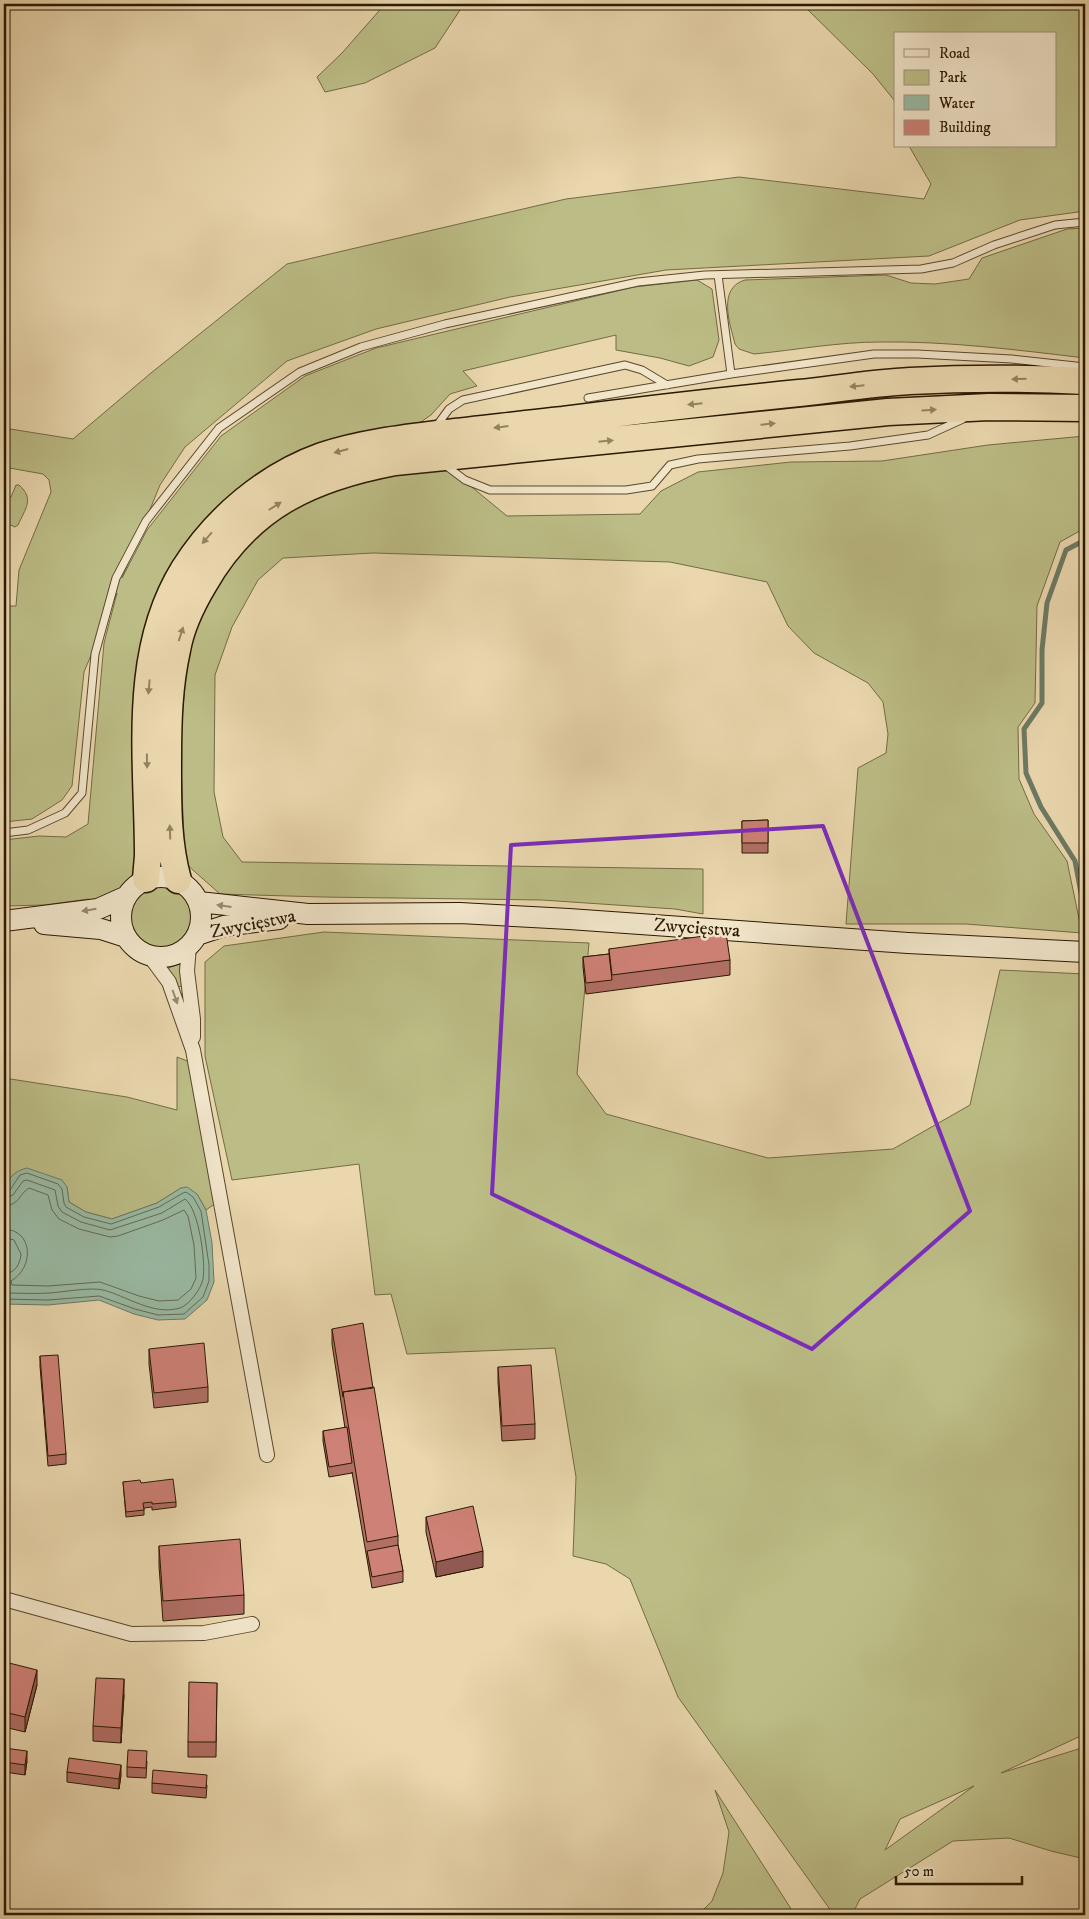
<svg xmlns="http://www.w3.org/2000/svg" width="1089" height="1919" font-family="'IM FELL DW Pica',serif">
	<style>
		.green { fill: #bcbd86; stroke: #736b44; fill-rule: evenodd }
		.water { fill: #99baa4; stroke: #6d7a63 }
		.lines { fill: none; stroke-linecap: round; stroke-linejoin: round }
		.shore { stroke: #626a52; stroke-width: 1 }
		.stream { stroke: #6d7a63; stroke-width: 5 }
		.lane-casing { stroke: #5a482c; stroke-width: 9 }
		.street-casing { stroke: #5a482c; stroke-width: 16 }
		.secondary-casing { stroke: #2a1901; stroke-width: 22 }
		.highway-casing { stroke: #2a1901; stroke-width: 29 }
		.lane { stroke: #f1e5ca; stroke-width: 7 }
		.street { stroke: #f1e5ca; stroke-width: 14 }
		.secondary { stroke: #f1e5ca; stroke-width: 20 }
		.highway { stroke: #ead7ae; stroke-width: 26 }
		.wall { fill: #b16f65; stroke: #2a1901 }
		.shaded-wall { fill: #905a53; stroke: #2a1901 }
		.building { fill: #ce8176; stroke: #2a1901 }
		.oneway { fill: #948260 }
		.oneway2 { fill: #978970 }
		.marked { fill: none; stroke: #7b2cbf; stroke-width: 4; stroke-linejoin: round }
		.labels { text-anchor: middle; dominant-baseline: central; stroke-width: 5; stroke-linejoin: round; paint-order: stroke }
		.street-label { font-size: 19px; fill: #2a1901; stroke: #f1e5ca }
	</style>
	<rect width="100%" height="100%" fill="#ead7ae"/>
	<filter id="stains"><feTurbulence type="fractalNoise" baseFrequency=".004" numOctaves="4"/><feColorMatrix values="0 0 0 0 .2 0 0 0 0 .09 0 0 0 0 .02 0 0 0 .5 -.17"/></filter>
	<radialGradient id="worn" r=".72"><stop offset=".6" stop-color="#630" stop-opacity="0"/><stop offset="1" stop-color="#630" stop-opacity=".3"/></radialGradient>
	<!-- green -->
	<path class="green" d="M 385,4 L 464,4 L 435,48 L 365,83 L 325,92 L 317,77 L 342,53 Z
		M 802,4 L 1085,4 L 1085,211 L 1020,220 L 929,256 L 666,270 L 510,297 L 376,329 L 287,361 L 185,447 L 160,485 L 122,578 L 147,530 L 221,436 L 305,376 L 376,348 L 634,287 L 697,280 L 712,289 L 719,340 L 713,357 L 689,366 L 660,358 L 616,350 L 616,335 L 463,371 L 477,386 L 450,394 L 431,415 L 412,428 L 218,509 L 140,855 L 134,873 L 117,892 L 91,905 L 89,899 L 44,905 L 4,906 L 4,840 L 39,836 L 66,837 L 88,824 L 104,643 L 117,593 L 84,672 L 72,786 L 62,800 L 32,819 L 4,822 L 4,606 L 16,606 L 19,570 L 51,492 L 49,480 L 43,474 L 4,467 L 4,428 L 73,439 L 151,373 L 287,264 L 566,199 L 739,177 L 924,199 L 931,184 L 909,146 L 1055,146 L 1055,34 L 895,34 L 895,107 L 894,100 L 873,74 Z
		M 1085,228 L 1085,358 C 1018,350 948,341 880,342 C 838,342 796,350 754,354 L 739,349 L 735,344 C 730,324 717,288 745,280 L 886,275 L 911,283 L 935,284 L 969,279 L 982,258 L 1067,229 Z
		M 1085,436 L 1085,528 L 1060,542 L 1037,606 L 1035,703 L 1018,727 L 1019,779 L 1034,814 L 1067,861 L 1082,933 L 966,924 L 846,924 L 858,768 L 886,753 L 888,734 L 883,702 L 868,683 L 814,653 L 788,626 L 767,582 L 670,562 L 373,553 L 283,558 L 258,580 L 232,627 L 215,675 L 214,792 L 223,837 L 242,862 L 703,869 L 703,914 L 675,909 L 542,900 L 322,897 L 220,894 L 185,863 L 180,742 L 187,659 L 199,616 L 245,544 L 290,510 L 367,473 L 445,465 L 507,516 L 640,514 L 661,491 L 698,472 L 791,462 L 882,461 L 988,445 Z
		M 16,485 L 19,485 C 35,499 25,509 18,525 L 15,527 L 8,524 L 4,516 L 4,496 L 11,497 Z
		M131 917a30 30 0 1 1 60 0a30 30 0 1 1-60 0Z
		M 324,932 L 589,943 L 577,1074 L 606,1114 L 768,1158 L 893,1149 L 970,1105 L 1000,970 L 1085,974 L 1085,1734 L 1001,1773 L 1085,1747 L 1085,1859 L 1051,1851 L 1009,1838 L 953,1841 L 860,1899 L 852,1915 L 834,1915 L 678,1697 L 630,1579 L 606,1564 L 573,1556 L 576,1477 L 555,1348 L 407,1354 L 391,1294 L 375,1295 L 359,1164 L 232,1180 L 205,1056 L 205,962 L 224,946 ZM 974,1786 L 885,1850 L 900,1819 Z
		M 180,964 L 184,986 L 177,987 L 168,968 Z
		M 177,1057 L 190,1062 L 216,1203 L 206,1210 L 197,1194 L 181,1188 L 157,1203 L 112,1219 L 86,1212 L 69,1202 L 67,1187 L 11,1177 L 4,1190 L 4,1078 L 127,1097 L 177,1110 Z
		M 715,1790 L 795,1915 L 698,1915 L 712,1901 L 723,1873 L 729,1832 Z"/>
	<!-- water -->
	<path class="water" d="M 27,1168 L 62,1180 L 67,1187 L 69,1202 L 86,1212 L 112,1219 L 157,1203 L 181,1188 L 187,1187 L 197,1194 L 206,1210 L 212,1243 L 214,1282 L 207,1300 L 185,1319 L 158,1320 L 134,1314 L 99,1300 L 48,1305 L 4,1304 L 4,1264 L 7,1262 L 10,1255 C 1,1241 4,1232 4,1216 C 4,1195 2,1174 27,1168 Z"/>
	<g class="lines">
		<!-- shore -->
		<path class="shore" d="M 4,1192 L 10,1190 L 20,1175 L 27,1173 L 58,1184 L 62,1189 L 64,1203 L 66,1207 L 84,1217 L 111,1224 L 159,1207 L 183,1193 L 186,1192 L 193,1197 L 201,1211 L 209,1265 L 209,1281 L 203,1297 L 184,1314 L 158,1315 L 135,1309 L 99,1296 L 48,1300 L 4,1299
			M 4,1198 L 13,1195 L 23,1181 L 27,1180 L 55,1190 L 58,1206 L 62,1212 L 81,1222 L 110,1230 L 162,1213 L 185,1199 C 199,1209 206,1263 203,1279 C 201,1289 189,1305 180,1308 C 153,1316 127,1296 103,1290 C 91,1287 63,1292 50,1293 C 34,1294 19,1293 4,1293
			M 4,1206 C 20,1205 18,1195 29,1188 L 48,1195 L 52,1210 L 59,1219 L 79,1229 L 110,1237 L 118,1236 L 163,1220 L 184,1210 L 188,1216 L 194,1245 L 196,1278 L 191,1289 L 178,1300 L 159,1301 L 139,1296 L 100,1282 L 48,1286 L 12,1285 L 11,1281 C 34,1268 34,1230 4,1229
			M 4,1237 L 14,1240 L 21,1254 C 20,1265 15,1273 4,1274"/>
		<!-- stream -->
		<path class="stream" d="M 1085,540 L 1066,550 L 1047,603 L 1042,650 L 1042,703 L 1024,729 L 1026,773 L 1041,807 L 1075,861 L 1085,914"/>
		<defs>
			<path id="lane" d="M 718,275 L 731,374
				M 588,398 L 731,374 L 874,354 L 917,354 L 1012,359 L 1085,367
				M 438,424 L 449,409 L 463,400 L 625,365 L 642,370 L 667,385
				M 445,465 L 465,480 L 490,490 L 626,490 L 652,486 L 670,465 L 698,459 L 850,446 L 928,435 L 963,419
				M 4,833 L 28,830 L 65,813 L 82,793 L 95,654 L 116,578 L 146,521 L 219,428 L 300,372 L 361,347 L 445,324 L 638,282 L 705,275 L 921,269 L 953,263 L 994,245 L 1055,225 L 1085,222"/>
			<path id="street" d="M 189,946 L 187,971 L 193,1019 L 193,1037
				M 149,955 L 169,982 L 193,1050 L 267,1455
				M 4,1599 L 131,1634 L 204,1633 L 252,1624"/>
			<path id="secondary" d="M121 917a40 40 0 1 1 80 0a40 40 0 1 1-80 0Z
				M 199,902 L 308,914 L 460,913 L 569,919 L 908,943 L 1085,952
				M 4,921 L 98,909 L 125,897
				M 44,924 L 101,929 L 126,937
				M 197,935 L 224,926 L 279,919"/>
			<path id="highway" d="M 146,879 L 148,856 C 148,761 131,654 184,569 C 216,518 266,476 322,456 C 361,443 404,438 445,433 C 484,429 523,424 563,420 C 641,410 720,401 799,393 C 836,389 873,383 910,381 C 968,378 1027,378 1085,381
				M 178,880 C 167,841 168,800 168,759 C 168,722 169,686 177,650 C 181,627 192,604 204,584 C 248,507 310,478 395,462 L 888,412 L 989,407 L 1085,408"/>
		</defs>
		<!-- lane casing -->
		<use href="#lane" class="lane-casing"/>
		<!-- street casing -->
		<use href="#street" class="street-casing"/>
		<!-- secondary casing -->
		<use href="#secondary" class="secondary-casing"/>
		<!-- highway casing -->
		<use href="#highway" class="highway-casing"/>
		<!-- lane -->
		<use href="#lane" class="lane"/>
		<!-- street -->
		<use href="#street" class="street"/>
		<!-- secondary -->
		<use href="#secondary" class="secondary"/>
		<!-- highway -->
		<use href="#highway" class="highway"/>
	</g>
	<!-- wall -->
	<path class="wall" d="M 768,820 L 768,853 L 742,853 L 742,821 Z
		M 609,949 L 730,960 L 730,975 L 586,994 L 583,967 L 583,957 L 609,954 Z
		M 332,1329 L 398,1536 L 398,1545 L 403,1571 L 403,1582 L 372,1588 L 352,1472 L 352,1473 L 329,1477 L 323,1441 L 323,1431 L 345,1428 L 332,1344 Z
		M 149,1349 L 208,1387 L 208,1402 L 154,1408 L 149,1364 Z
		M 40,1356 L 66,1454 L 66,1464 L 48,1466 L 40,1366 Z
		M 498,1367 L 535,1424 L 535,1439 L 502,1441 L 498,1382 Z
		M 123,1482 L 141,1483 L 176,1502 L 176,1507 L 152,1510 L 152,1507 L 144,1508 L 144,1515 L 126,1517 Z
		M 426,1517 L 483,1567 L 436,1577 L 426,1532 Z
		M 159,1546 L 244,1595 L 244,1614 L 163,1621 L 159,1566 Z
		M 217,1683 L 216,1757 L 188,1757 L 188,1742 Z
		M 4,1684 L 37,1685 L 25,1732 L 4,1727 Z
		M 124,1695 L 121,1743 L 93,1741 L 93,1726 Z
		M 4,1748 L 27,1761 L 25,1775 L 4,1772 Z
		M 147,1761 L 146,1778 L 127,1777 L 127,1767 Z
		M 67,1772 L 121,1775 L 119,1789 L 67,1782 Z
		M 152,1783 L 207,1785 L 206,1798 L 152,1793 Z"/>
	<!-- shaded-wall -->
	<path class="shaded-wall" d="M 483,1551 L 483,1567 L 436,1577 L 436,1562 Z
		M 37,1670 L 37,1685 L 25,1732 L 25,1717 Z
		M 124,1679 L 124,1695 L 121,1743 L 121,1728 Z
		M 27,1751 L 27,1761 L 25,1775 L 25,1765 Z
		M 121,1765 L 121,1775 L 119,1789 L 119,1779 Z"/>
	<!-- building -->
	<path class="building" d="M 768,820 L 768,843 L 742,843 L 742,821 Z
		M 726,933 L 730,960 L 612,975 L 609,949 Z
		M 609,954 L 612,980 L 586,983 L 583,957 Z
		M 363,1323 L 373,1388 L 343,1392 L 343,1397 L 332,1329 Z
		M 204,1343 L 208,1387 L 154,1393 L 149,1349 Z
		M 58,1355 L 66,1454 L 48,1456 L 40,1356 Z
		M 531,1365 L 535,1424 L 502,1426 L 498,1367 Z
		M 374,1387 L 398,1536 L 367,1542 L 343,1392 Z
		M 347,1427 L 352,1463 L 329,1467 L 323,1431 Z
		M 173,1479 L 176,1502 L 152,1504 L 152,1502 L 143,1503 L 144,1510 L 126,1512 L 123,1482 L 140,1480 L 141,1483 Z
		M 473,1506 L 483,1551 L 436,1562 L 426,1517 Z
		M 240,1539 L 244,1595 L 163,1601 L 159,1546 Z
		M 398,1545 L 403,1571 L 372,1577 L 367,1551 Z
		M 9,1663 L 37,1670 L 25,1717 L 4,1712 L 4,1684 Z
		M 96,1678 L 124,1679 L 121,1728 L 93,1726 Z
		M 189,1682 L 217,1683 L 216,1742 L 188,1742 Z
		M 4,1748 L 27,1751 L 25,1765 L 4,1762 Z
		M 128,1750 L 147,1751 L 146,1768 L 127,1767 Z
		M 69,1758 L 121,1765 L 119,1779 L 67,1772 Z
		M 153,1770 L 207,1775 L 206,1788 L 152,1783 Z"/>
	<!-- one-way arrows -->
	<defs><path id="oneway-solid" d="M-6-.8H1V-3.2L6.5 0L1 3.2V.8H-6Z" transform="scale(1.25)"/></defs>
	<g class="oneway">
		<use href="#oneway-solid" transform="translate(1019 379) rotate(179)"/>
		<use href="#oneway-solid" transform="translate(857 386) rotate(174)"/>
		<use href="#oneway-solid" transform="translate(695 404) rotate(174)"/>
		<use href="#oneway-solid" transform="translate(929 410) rotate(-3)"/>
		<use href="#oneway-solid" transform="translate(768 424) rotate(-6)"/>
		<use href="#oneway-solid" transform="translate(501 427) rotate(173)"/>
		<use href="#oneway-solid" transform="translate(606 441) rotate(-6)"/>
		<use href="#oneway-solid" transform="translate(341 451) rotate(165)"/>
		<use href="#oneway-solid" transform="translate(275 506) rotate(-32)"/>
		<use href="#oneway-solid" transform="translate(207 538) rotate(131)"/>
		<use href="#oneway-solid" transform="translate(181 634) rotate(-72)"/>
		<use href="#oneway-solid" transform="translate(149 687) rotate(95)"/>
		<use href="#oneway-solid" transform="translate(147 761) rotate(89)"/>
		<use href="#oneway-solid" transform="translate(170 832) rotate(-92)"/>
	</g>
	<g class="oneway2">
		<use href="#oneway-solid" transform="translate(224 906) rotate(-172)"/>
		<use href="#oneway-solid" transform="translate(89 910) rotate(171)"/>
		<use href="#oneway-solid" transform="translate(175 997) rotate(70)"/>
	</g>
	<!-- marked area -->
	<path class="marked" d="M 823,826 L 970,1211 L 812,1349 L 492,1194 L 511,845 Z"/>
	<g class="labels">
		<!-- street labels -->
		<g class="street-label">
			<text transform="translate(253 924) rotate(-11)">Zwycięstwa</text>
			<text transform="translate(697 928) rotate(4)">Zwycięstwa</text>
		</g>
	</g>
	<!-- margin -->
	<rect width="1089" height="1919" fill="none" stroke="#ead7ae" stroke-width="20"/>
	<rect x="5" y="5" width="1079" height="1909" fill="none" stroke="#2a1901" stroke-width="2.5"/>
	<rect x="10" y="10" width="1069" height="1899" fill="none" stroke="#2a1901"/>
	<!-- legend -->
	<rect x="894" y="32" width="162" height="115" fill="#f1e5ca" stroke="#a1937a"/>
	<rect x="904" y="49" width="25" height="8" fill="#f1e5ca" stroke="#a1937a"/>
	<text x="939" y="58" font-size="15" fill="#2a1901">Road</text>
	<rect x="904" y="70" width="25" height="15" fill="#bcbd86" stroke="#a1937a"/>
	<text x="939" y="82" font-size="15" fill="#2a1901">Park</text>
	<rect x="904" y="95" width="25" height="15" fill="#99baa4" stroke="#a1937a"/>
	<text x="939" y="108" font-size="15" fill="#2a1901">Water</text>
	<rect x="904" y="120" width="25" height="15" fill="#ce8176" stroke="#a1937a"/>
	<text x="939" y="132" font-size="15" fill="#2a1901">Building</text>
	<!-- scale -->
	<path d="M896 1876v8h126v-8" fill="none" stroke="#2a1901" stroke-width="2.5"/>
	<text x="904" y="1876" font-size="15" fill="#2a1901" stroke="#f1e5ca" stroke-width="4" paint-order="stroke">50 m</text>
	<rect width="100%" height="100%" filter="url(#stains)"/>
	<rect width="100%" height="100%" fill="url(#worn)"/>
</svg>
